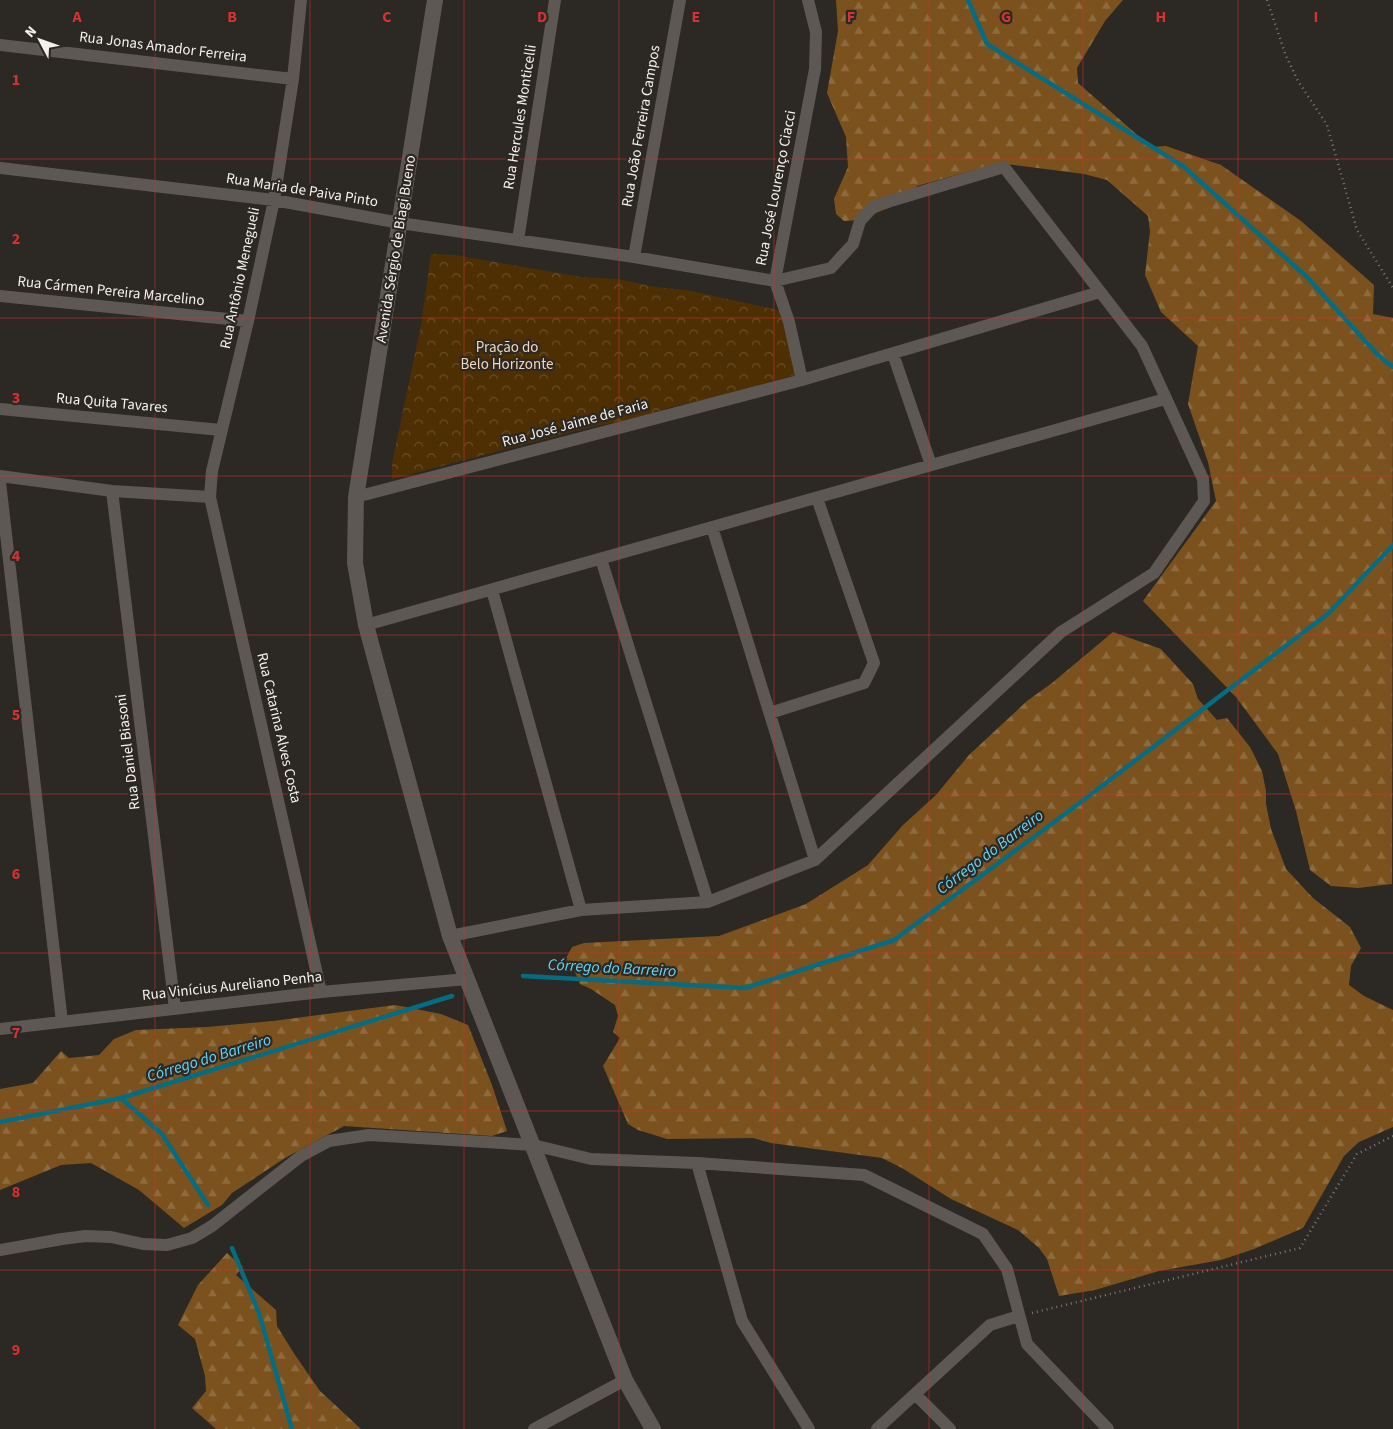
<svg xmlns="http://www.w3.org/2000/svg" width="1393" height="1429" font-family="'Source Sans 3',sans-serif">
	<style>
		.forest { fill: url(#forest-firs) }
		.park { fill: url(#park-crowns) }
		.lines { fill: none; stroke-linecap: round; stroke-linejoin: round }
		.stream { stroke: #066c82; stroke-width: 4.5 }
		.path { stroke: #7d7976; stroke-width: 2.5; stroke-dasharray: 1 4; stroke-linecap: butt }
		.minor { stroke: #5d5853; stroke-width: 12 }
		.tertiary { stroke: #5d5853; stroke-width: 16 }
		.grid { fill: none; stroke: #d73232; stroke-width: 1; stroke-opacity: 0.55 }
		.labels { text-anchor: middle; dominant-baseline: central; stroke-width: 4.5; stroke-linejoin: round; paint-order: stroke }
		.street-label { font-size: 15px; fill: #f3f0ed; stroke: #2c2824 }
		.park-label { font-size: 15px; fill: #f4d5b4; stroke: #2c2824 }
		.water-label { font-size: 16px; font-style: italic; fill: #64d5f4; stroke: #2c2824 }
		.grid-label { font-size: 16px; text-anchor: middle; font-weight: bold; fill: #d73232; stroke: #2c2824; stroke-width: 4.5; stroke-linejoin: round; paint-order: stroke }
	</style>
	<defs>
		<pattern id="forest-firs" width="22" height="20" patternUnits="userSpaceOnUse" patternTransform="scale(1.25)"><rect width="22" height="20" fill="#7b521d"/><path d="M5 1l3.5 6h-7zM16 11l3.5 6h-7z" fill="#8e6b3e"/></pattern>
		<pattern id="park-crowns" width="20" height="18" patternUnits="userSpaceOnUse" patternTransform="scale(1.25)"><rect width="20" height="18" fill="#4e2f03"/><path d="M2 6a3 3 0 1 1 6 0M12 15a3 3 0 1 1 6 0" fill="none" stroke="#684d28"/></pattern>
	</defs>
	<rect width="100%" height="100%" fill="#2c2824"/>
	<!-- forest -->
	<path class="forest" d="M 836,0 L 1123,0 L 1105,21 L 1077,68 L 1078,83 L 1151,147 L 1166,146 L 1221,165 L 1301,221 L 1374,285 L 1373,314 L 1393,318 L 1392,884 L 1358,888 L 1331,886 L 1310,870 L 1296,811 L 1278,754 L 1236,697 L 1143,601 L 1216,501 L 1208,462 L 1188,404 L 1198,346 L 1161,312 L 1145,275 L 1150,231 L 1148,216 L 1107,180 L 1084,174 L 1007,164 L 992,165 L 917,186 L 903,202 L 859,220 L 844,221 L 836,214 L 834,199 L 848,167 L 846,137 L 827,93 L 838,31 Z
		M 1113,632 L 1161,649 L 1193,684 L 1198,699 L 1217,720 L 1227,718 L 1250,747 L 1262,771 L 1266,791 L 1266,804 L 1271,829 L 1286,869 L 1313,898 L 1350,927 L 1361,948 L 1351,966 L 1349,985 L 1364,996 L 1393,1010 L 1393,1127 L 1359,1142 L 1344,1156 L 1303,1228 L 1254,1249 L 1221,1260 L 1159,1271 L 1095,1290 L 1059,1296 L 1047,1259 L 1039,1248 L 1018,1230 L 951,1199 L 902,1168 L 882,1158 L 771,1143 L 753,1138 L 667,1139 L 638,1130 L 628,1124 L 603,1066 L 620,1038 L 613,1032 L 618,1016 L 615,1005 L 591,989 L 580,984 L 572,965 L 565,960 L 572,947 L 584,943 L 719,936 L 806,904 L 868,865 L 903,825 L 936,795 L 969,755 L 1027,701 L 1052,683 Z
		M 395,1005 L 441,1014 L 468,1025 L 492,1085 L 507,1131 L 492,1136 L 344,1126 L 285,1158 L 232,1193 L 222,1205 L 184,1228 L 139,1190 L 91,1163 L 61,1165 L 0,1190 L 0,1089 L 33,1083 L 61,1051 L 69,1058 L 99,1055 L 114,1039 L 136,1030 L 207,1027 L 273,1021 Z
		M 227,1253 L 243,1267 L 236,1275 L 276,1310 L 277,1326 L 295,1355 L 320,1391 L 361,1429 L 216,1429 L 192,1408 L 206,1391 L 205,1376 L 195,1339 L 178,1325 L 198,1285 Z"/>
	<!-- park -->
	<path class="park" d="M 431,254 L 455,255 L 581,277 L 618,279 L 655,287 L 687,290 L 778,310 L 786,331 L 795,375 L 711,398 L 668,408 L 635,419 L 595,426 L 392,479 L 392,463 L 421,325 Z"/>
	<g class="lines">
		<!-- stream -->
		<path class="stream" d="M 968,0 L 987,44 L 1183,166 L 1307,277 L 1378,355 L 1393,367
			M 523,976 L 745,988 L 894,940 L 1069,811 L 1329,613 L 1393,545
			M 121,1098 L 162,1134 L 208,1205
			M 0,1122 L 121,1098 L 452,996
			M 232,1248 L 259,1313 L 292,1429"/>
		<!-- path -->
		<path class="path" d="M 1267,0 L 1286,56 L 1298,81 L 1327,125 L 1357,230 L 1393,288
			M 1032,1313 L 1300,1248 L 1357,1154 L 1393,1136"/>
		<!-- minor -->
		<path class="minor" d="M 301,0 L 293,79 L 274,200 L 248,321 L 212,471 L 210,497 L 321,992
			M 0,45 L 293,79
			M 0,168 L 274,200 L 400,223 L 634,257 L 775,281 L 831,268 L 853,244 L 860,221 L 874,206 L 1004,167 L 1142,346 L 1203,479 L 1204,501 L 1154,573 L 1061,632 L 815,860 L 708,902 L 581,910 L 450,936
			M 518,240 L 555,0
			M 634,257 L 680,0
			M 0,296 L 248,321
			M 893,354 L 931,465
			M 802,380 L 789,322 L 775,281 L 815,69 L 816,32 L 808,0
			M 0,409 L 221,430
			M 0,476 L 112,491 L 210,497
			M 0,482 L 62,1022
			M 112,491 L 175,1009
			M 356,497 L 802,380 L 1100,292
			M 712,527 L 815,860
			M 601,559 L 708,902
			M 492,590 L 581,910
			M 366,625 L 1165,399
			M 770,713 L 864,683 L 874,663 L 817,498
			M 0,1029 L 321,992 L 467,979
			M 697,1163 L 742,1321 L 809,1429
			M 0,1250 L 62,1239 L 86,1236 L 111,1237 L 143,1244 L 167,1245 L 192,1238 L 212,1226 L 301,1156 L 329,1141 L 369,1135 L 533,1145 L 591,1159 L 697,1163 L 864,1175 L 983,1234 L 1007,1269 L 1027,1344 L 1108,1429
			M 915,1394 L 950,1429
			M 534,1429 L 625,1380
			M 877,1429 L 990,1325 L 1019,1316"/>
		<!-- tertiary -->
		<path class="tertiary" d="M 435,0 L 356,497 L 355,563 L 366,625 L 450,936 L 625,1380 L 653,1429"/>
	</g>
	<!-- grid -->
	<path class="grid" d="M 155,0 L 155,1429M 310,0 L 310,1429M 464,0 L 464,1429M 619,0 L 619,1429M 774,0 L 774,1429M 929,0 L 929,1429M 1083,0 L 1083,1429M 1238,0 L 1238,1429M 0,159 L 1393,159M 0,318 L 1393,318M 0,476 L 1393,476M 0,635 L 1393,635M 0,794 L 1393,794M 0,953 L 1393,953M 0,1111 L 1393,1111M 0,1270 L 1393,1270"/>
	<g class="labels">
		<!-- street labels -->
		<g class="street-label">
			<text transform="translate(163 47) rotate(7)">Rua Jonas Amador Ferreira</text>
			<text transform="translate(520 117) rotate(-81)">Rua Hercules Monticelli</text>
			<text transform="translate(641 126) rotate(-80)">Rua João Ferreira Campos</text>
			<text transform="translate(776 188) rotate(-79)">Rua José Lourenço Ciacci</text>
			<text transform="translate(302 190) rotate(9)">Rua Maria de Paiva Pinto</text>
			<text transform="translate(396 249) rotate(-81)">Avenida Sérgio de Biagi Bueno</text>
			<text transform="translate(240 278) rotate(-78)">Rua Antônio Menegueli</text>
			<text transform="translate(111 291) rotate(6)">Rua Cármen Pereira Marcelino</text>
			<text transform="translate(112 403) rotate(5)">Rua Quita Tavares</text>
			<text transform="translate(575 423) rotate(-15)">Rua José Jaime de Faria</text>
			<text transform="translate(279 728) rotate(77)">Rua Catarina Alves Costa</text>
			<text transform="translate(128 752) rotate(-97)">Rua Daniel Biasoni</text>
			<text transform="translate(232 986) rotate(-6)">Rua Vinícius Aureliano Penha</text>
		</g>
		<!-- park labels -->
		<g class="park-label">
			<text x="507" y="347">Pração do<tspan x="507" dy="17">Belo Horizonte</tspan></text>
		</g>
		<!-- water labels -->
		<g class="water-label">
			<text transform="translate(990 852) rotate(-37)">Córrego do Barreiro</text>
			<text transform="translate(612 968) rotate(3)">Córrego do Barreiro</text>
			<text transform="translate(209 1058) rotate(-17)">Córrego do Barreiro</text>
		</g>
	</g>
	<g class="grid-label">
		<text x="77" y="22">A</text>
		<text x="232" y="22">B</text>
		<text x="387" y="22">C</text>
		<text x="542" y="22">D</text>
		<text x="696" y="22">E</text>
		<text x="851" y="22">F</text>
		<text x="1006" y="22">G</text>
		<text x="1161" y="22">H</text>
		<text x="1316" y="22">I</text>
		<text x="16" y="85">1</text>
		<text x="16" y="244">2</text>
		<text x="16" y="403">3</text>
		<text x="16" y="561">4</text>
		<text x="16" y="720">5</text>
		<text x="16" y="879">6</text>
		<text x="16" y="1038">7</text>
		<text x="16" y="1197">8</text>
		<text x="16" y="1355">9</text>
	</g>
	<!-- north arrow -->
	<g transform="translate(40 40) rotate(311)" stroke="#2c2824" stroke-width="4" paint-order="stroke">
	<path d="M0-4L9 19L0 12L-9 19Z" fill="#f3f0ed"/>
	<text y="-8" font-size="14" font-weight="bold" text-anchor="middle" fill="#f3f0ed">N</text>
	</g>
</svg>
